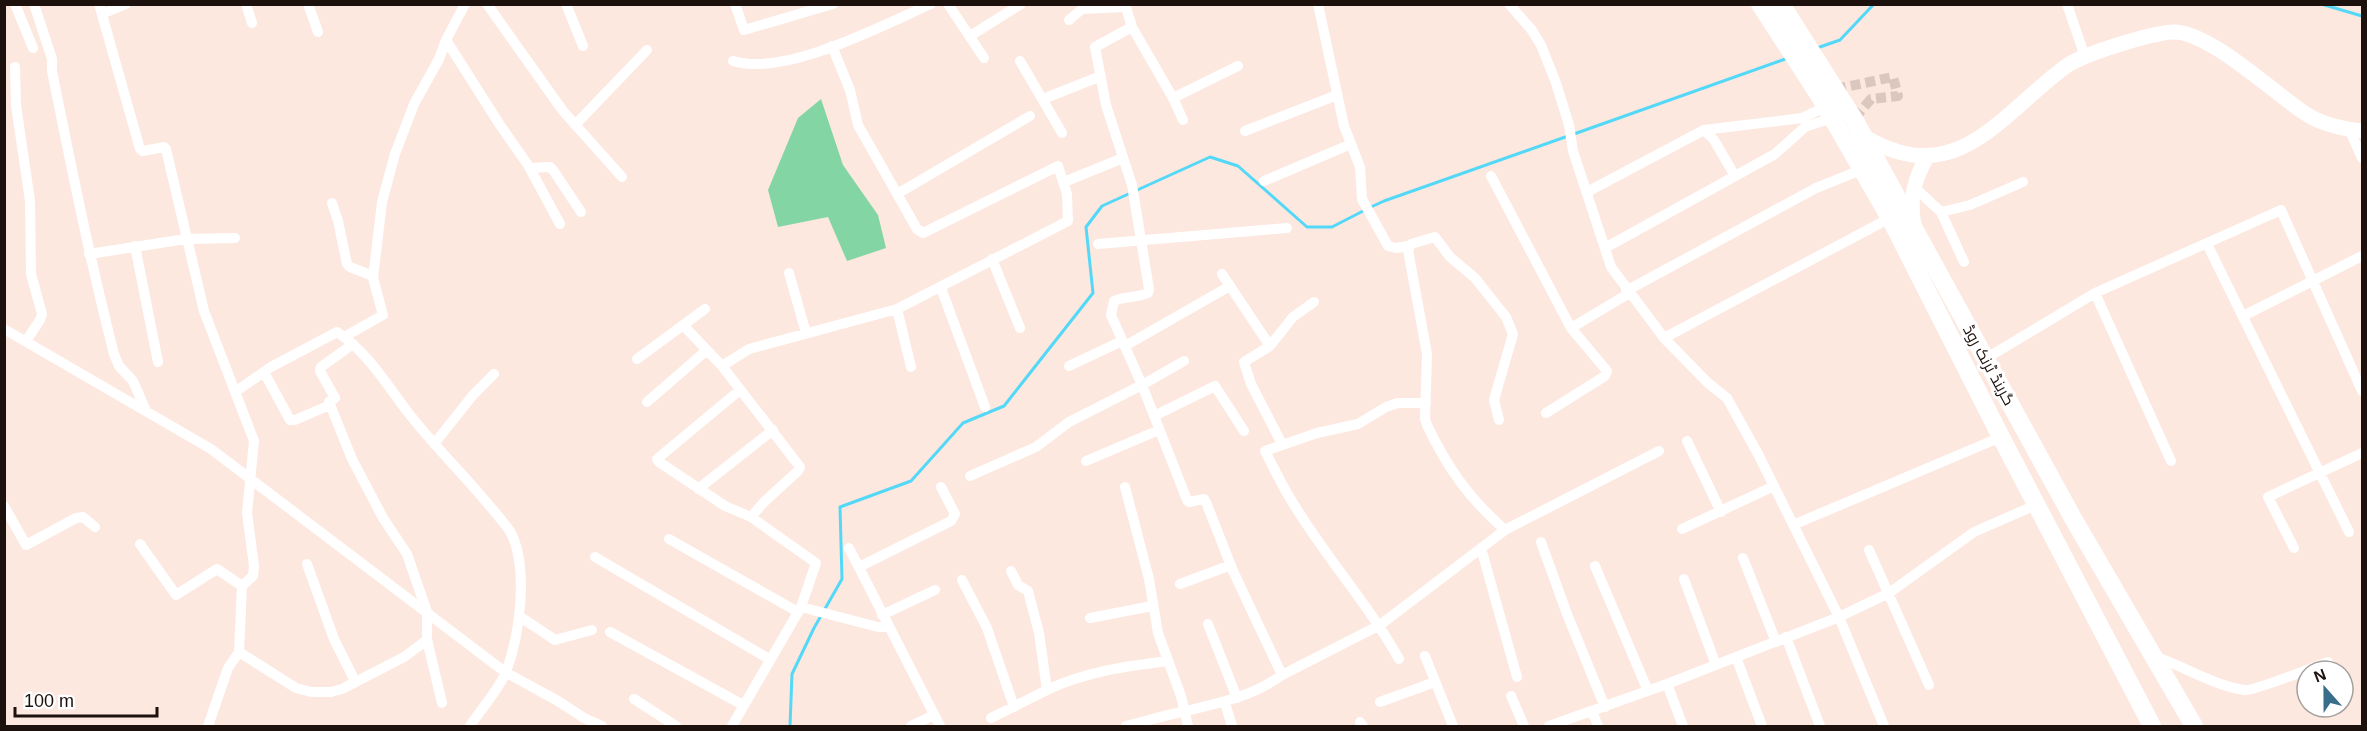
<svg xmlns="http://www.w3.org/2000/svg" width="2367" height="731" font-family="Helvetica,Cairo,sans-serif">
	<style>
		.green { fill: #83d6a3 }
		.lines { fill: none; stroke-linecap: round; stroke-linejoin: round }
		.stream { stroke: #54d8f8; stroke-width: 3 }
		.minor-tunnel { stroke: #dac8bf; stroke-width: 10; stroke-dasharray: 10 5; stroke-linecap: butt }
		.minor { stroke: #fff; stroke-width: 10 }
		.secondary { stroke: #fff; stroke-width: 15 }
		.trunk { stroke: #fff; stroke-width: 18 }
		.labels { text-anchor: middle; dominant-baseline: central; stroke-width: 6; stroke-linejoin: round; paint-order: stroke }
		.street-label { font-size: 16px; fill: #1c110c; stroke: #fff }
	</style>
	<rect width="100%" height="100%" fill="#fce8df"/>
	<!-- green -->
	<path class="green" d="M 821,99 L 843,165 L 878,215 L 886,248 L 847,261 L 828,217 L 778,227 L 768,190 L 798,118 Z"/>
	<g class="lines">
		<!-- stream -->
		<path class="stream" d="M 2321,4 L 2362,16
			M 1817,48 L 1840,40 L 1874,4
			M 1574,134 L 1788,58
			M 1371,207 L 1384,201 L 1568,136
			M 790,726 L 792,674 L 814,628 L 842,579 L 840,507 L 911,481 L 963,423 L 1004,406 L 1093,293 L 1086,227 L 1102,206 L 1210,157 L 1238,166 L 1307,227 L 1332,227 L 1365,210"/>
		<!-- minor-tunnel -->
		<path class="minor-tunnel" d="M 1836,89 L 1893,77 L 1898,96 L 1871,99 L 1854,119"/>
		<!-- minor -->
		<path class="minor" d="M 15,4 L 33,48
			M 34,4 L 52,59 L 52,71 C 71,166 90,260 114,354 L 119,366 L 133,381 L 146,411
			M 99,4 L 140,149 L 143,151 L 164,147 L 166,149 L 204,311 L 254,441 L 247,513 L 254,566 L 253,576 L 242,586
			M 246,4 L 252,23
			M 308,4 L 318,32
			M 487,4 L 563,111 L 622,177
			M 566,4 L 583,46
			M 735,4 L 744,30 L 833,4
			M 948,4 L 984,58
			M 1125,4 L 1132,27 L 1173,98 L 1183,120
			M 1318,4 L 1344,126 L 1360,167 L 1362,199 L 1388,246 L 1396,248 L 1408,246
			M 1509,4 L 1531,29 L 1541,45 L 1556,83 L 1569,125 L 1573,151 L 1611,267 L 1664,338 L 1708,383 L 1727,398 L 1758,454 L 1839,617 L 1884,726
			M 2067,4 L 2085,57
			M 102,14 L 126,4
			M 1069,20 L 1082,9 L 1125,7
			M 1132,27 L 1095,47 L 1106,105 L 1132,185 L 1149,289 L 1148,293 C 1137,298 1124,296 1114,301 L 1111,315 L 1142,385 L 1187,500 L 1189,502 L 1204,499 L 1206,502 L 1233,571 L 1282,675
			M 970,36 L 1021,4
			M 446,40 L 500,125 L 528,165 L 560,224
			M 733,61 C 785,77 881,26 931,4
			M 1020,61 L 1062,133
			M 15,67 L 16,105 L 30,201 L 31,274 L 42,314 L 40,320 L 26,341
			M 1173,98 L 1238,66
			M 1043,99 L 1101,76
			M 575,125 L 647,50
			M 2349,129 L 2362,158
			M 1704,130 L 1714,140 L 1735,176
			M 1245,131 L 1337,95
			M 530,168 L 550,167 L 553,170 L 581,212
			M 1491,176 L 1571,328 L 1607,371 L 1605,376 L 1546,413
			M 1264,181 L 1351,144
			M 1064,182 L 1123,158
			M 1914,187 L 1941,212 L 1970,205 L 2023,182
			M 1587,192 L 1704,130 L 1802,118 L 1825,107
			M 897,194 L 1030,116
			M 332,203 L 338,221 L 347,264 L 350,267 L 373,276
			M 1941,212 L 1964,262
			M 1098,244 L 1287,228
			M 2207,244 L 2349,532
			M 135,246 L 158,362
			M 1605,248 L 1775,154 L 1805,127 L 1832,118
			M 89,254 L 186,239 L 235,238
			M 992,259 L 1020,328
			M 789,273 L 806,333
			M 1222,274 L 1270,346
			M 941,288 L 985,407
			M 1626,291 L 1816,188 L 1861,170
			M 2095,293 L 2171,461
			M 897,309 L 911,367
			M 2243,316 L 2362,256
			M 683,325 L 722,366 L 800,467 L 798,471 L 764,502 L 751,517
			M 1571,328 L 1628,294
			M 4,329 L 211,449 L 505,672 L 558,701 L 584,718 L 602,726
			M 344,337 L 383,315 L 373,278 L 382,202 L 395,154 L 414,104 L 439,59 L 446,40 L 465,4
			M 1664,338 L 1890,218
			M 1125,346 L 1230,286
			M 637,359 L 705,309
			M 1985,359 L 2095,293 L 2281,210 L 2362,391
			M 722,366 L 749,349 L 897,309 L 1068,221 L 1067,194 L 1058,166 L 923,233 L 917,229 L 858,125 L 850,90 L 832,46
			M 1069,366 L 1122,341
			M 264,372 L 290,420 L 295,420 L 330,405
			M 235,392 L 271,367 L 337,332 C 368,352 388,387 410,415 C 442,455 479,490 510,531 C 529,566 520,635 506,672 C 498,691 481,709 470,726
			M 647,402 L 707,350
			M 1154,416 L 1215,386 L 1244,431
			M 1499,420 L 1494,400 L 1513,334 L 1506,317 L 1475,278 L 1450,257 L 1435,237 L 1411,244 L 1408,250 L 1427,354 L 1425,419 L 1427,425 C 1448,469 1469,498 1505,530
			M 1687,441 L 1721,512
			M 434,444 L 473,395 L 494,374
			M 1282,444 L 1251,384 L 1244,362 L 1270,346 L 1293,317 L 1314,302
			M 1086,461 L 1159,430
			M 970,476 L 1036,447 L 1069,422 L 1142,385 L 1184,361
			M 1125,487 L 1149,579 L 1158,633 L 1181,696 L 1188,726
			M 698,489 L 773,430
			M 4,506 L 26,545 L 76,518 L 83,517 L 95,527
			M 1793,525 L 2001,437
			M 1682,529 L 1774,486
			M 669,539 L 798,612
			M 1541,542 L 1567,614 L 1605,707
			M 140,544 L 176,595 L 217,569 L 242,586 L 239,652 L 296,688 L 311,692 L 331,692 L 342,689 L 404,657 L 427,640 L 427,612 L 407,554 L 383,518 L 352,459 L 329,402 L 335,398 L 320,371 L 321,367 L 353,344
			M 849,548 L 940,726
			M 1481,548 L 1517,677
			M 2294,548 L 2268,497 L 2362,453
			M 1869,550 L 1929,685
			M 595,557 L 769,659
			M 1743,558 L 1776,642
			M 307,564 L 334,639 L 355,681
			M 1595,566 L 1648,691
			M 859,567 L 951,521 L 955,514 L 941,487
			M 1011,571 L 1018,585 L 1028,591 L 1039,633 L 1047,690 C 1084,672 1127,666 1168,661
			M 1684,579 L 1716,665
			M 962,580 L 987,628 L 1014,707
			M 1180,584 L 1231,565
			M 801,607 L 878,627 L 888,627
			M 882,615 L 935,590
			M 519,616 L 555,640 L 592,630
			M 1090,618 L 1152,606
			M 1208,624 L 1237,698
			M 610,632 L 743,705
			M 1786,637 L 1820,726
			M 427,640 L 442,703
			M 1425,656 L 1453,726
			M 2154,656 C 2181,665 2217,687 2245,690 C 2254,691 2314,667 2328,662
			M 1736,657 L 1762,726
			M 1399,659 C 1366,600 1320,551 1287,493 C 1279,479 1272,465 1265,451 L 1317,433 L 1358,424 L 1386,407 L 1398,403 L 1426,403
			M 1667,684 L 1683,726
			M 1511,696 L 1524,726
			M 634,699 L 676,726
			M 1380,702 L 1435,682
			M 1225,703 L 1232,726
			M 1592,711 L 1598,726
			M 991,718 L 1047,690
			M 1360,722 L 1363,726
			M 208,726 L 228,668 L 239,652
			M 732,726 L 801,607 L 816,563 L 751,517 L 725,506 L 659,462 L 657,459 L 740,390
			M 911,726 L 934,715
			M 1126,726 C 1146,721 1166,715 1186,711 C 1220,703 1253,696 1282,675 L 1380,625 L 1505,530 L 1659,451
			M 1549,726 L 1667,684 L 1839,617 L 1889,593 L 1974,532 L 2036,505"/>
		<!-- secondary -->
		<path class="secondary" d="M 1863,136 C 1955,192 1999,116 2065,67 C 2082,54 2152,33 2173,32 C 2209,31 2275,94 2306,114 C 2323,125 2344,129 2362,131
			M 1914,225 C 1909,200 1914,179 1927,157"/>
		<!-- trunk -->
		<path class="trunk" d="M 1760,4 L 1819,95 L 1890,218 L 2001,437 L 2152,726
			M 1781,4 L 1854,119 L 2074,520 L 2194,726"/>
	</g>
	<g class="labels">
		<!-- street labels -->
		<g class="street-label">
			<text transform="translate(1989 365) rotate(61)">گرینڈ ٹرنک روڈ</text>
		</g>
	</g>
	<!-- border -->
	<rect width="2367" height="731" fill="none" stroke="#1c110c" stroke-width="12"/>
	<!-- north arrow -->
	<g transform="translate(2325 689) rotate(339)"><circle r="28" fill="#ffffff" stroke="#a4a09e" stroke-width="1.5"/>
	<path d="M0-4.5L10 22L0 15L-10 22Z" fill="#386e8a"/>
	<text y="-9" font-size="16" font-weight="bold" text-anchor="middle" fill="#1c110c">N</text>
	</g>
	<!-- scale -->
	<path d="M15 707v9h142v-9" fill="none" stroke="#1c110c" stroke-width="3"/>
	<text x="24" y="707" font-size="18" fill="#1c110c" stroke="#ffffff" stroke-width="4.5" paint-order="stroke">100 m</text>
</svg>
